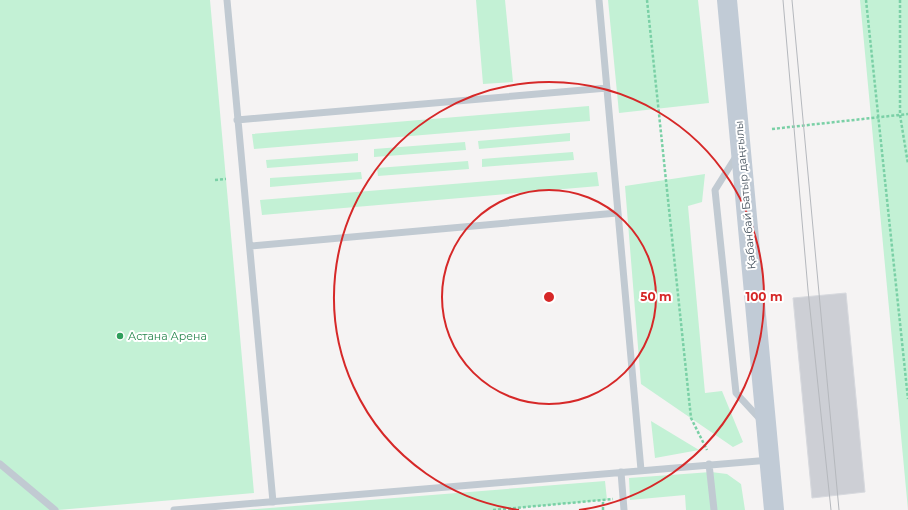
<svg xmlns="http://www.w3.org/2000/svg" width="908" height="510" font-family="Montserrat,sans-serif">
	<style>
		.green { fill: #c3f1d5 }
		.building { fill: #cdcfd5; stroke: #d7d9de }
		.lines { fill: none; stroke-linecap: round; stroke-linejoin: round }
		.path { stroke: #7ad0a6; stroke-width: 2.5; stroke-dasharray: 3 2; stroke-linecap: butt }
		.service { stroke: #c1cad2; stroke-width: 7 }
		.secondary { stroke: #c1cbd6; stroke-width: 20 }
		.tram { stroke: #b5b8bd; stroke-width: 1 }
		.ring { fill: none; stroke: #d62828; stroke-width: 2 }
		.leisure-dot { fill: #2e9e5b; stroke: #fff; stroke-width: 1.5 }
		.labels { text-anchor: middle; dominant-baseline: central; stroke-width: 4; stroke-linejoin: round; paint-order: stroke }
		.street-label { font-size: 11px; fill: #4a5661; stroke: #fff }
		.leisure-label { font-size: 11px; fill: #27864d; stroke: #fff; text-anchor: start }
		.centre { fill: #d62828; stroke: #fff; stroke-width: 2 }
		.ring-label { font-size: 12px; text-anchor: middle; font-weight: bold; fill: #d62828; stroke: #fff; stroke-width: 4; stroke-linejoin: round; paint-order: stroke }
	</style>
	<rect width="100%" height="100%" fill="#f5f3f3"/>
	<!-- green -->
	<path class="green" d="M 0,0 L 210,0 L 254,493 L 58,510 L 0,510 Z
		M 476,0 L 505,0 L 513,82 L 483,84 Z
		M 608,0 L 698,0 L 709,103 L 619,113 Z
		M 860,0 L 908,0 L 908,510 Z
		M 589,106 L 590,121 L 254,149 L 252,134 Z
		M 570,133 L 570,141 L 479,149 L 478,141 Z
		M 465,142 L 466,150 L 374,157 L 374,149 Z
		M 573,152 L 574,160 L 482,167 L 482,159 Z
		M 358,153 L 358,161 L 267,168 L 266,160 Z
		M 468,161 L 469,169 L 378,176 L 377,168 Z
		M 361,172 L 362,179 L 270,187 L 270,178 Z
		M 597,172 L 599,186 L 262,215 L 260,200 Z
		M 705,174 L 702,202 L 688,206 L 705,393 L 722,391 L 743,442 L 733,447 L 641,384 L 625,186 Z
		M 651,421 L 699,450 L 655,458 Z
		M 711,472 L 727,474 L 741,484 L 745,510 L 686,510 L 685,495 L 630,500 L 629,478 Z
		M 605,481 L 607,500 L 497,510 L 245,510 Z"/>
	<!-- building -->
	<path class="building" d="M 846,293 L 865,492 L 812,498 L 793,298 Z"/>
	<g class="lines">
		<!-- path -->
		<path class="path" d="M 647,0 L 691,418 L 707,450
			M 866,0 L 908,399
			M 900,0 L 900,115 L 908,164
			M 772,129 L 908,114
			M 215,180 L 226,179
			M 493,510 L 613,499
			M 603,510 L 603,501"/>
		<!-- service -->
		<path class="service" d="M 227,0 L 273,502
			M 599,0 L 641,470
			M 237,120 L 607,88
			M 737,155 L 715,190 L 736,393 L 760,419
			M 251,246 L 617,213
			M 0,464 L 55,510
			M 709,464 L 714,510
			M 621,472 L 624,510
			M 174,510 L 769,460"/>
		<!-- secondary -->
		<path class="secondary" d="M 727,0 L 774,510"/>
		<!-- tram -->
		<path class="tram" d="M 783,0 L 808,290 L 831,510
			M 792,0 L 839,510"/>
	</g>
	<!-- distance rings -->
	<g class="ring">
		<circle cx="549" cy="297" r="107"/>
		<path d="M519 510A215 215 0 1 1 579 510"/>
	</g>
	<!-- markers -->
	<circle class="leisure-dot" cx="120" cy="336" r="4"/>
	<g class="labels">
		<!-- street labels -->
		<g class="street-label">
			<text transform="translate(745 195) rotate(-95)">Қабанбай Батыр даңғылы</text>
		</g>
		<!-- leisure labels -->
		<g class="leisure-label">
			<text x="128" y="336">Астана Арена</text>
		</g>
	</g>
	<circle cx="549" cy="297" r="6" class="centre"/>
	<g class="ring-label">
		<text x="656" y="301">50 m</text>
		<text x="764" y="301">100 m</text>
	</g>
</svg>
